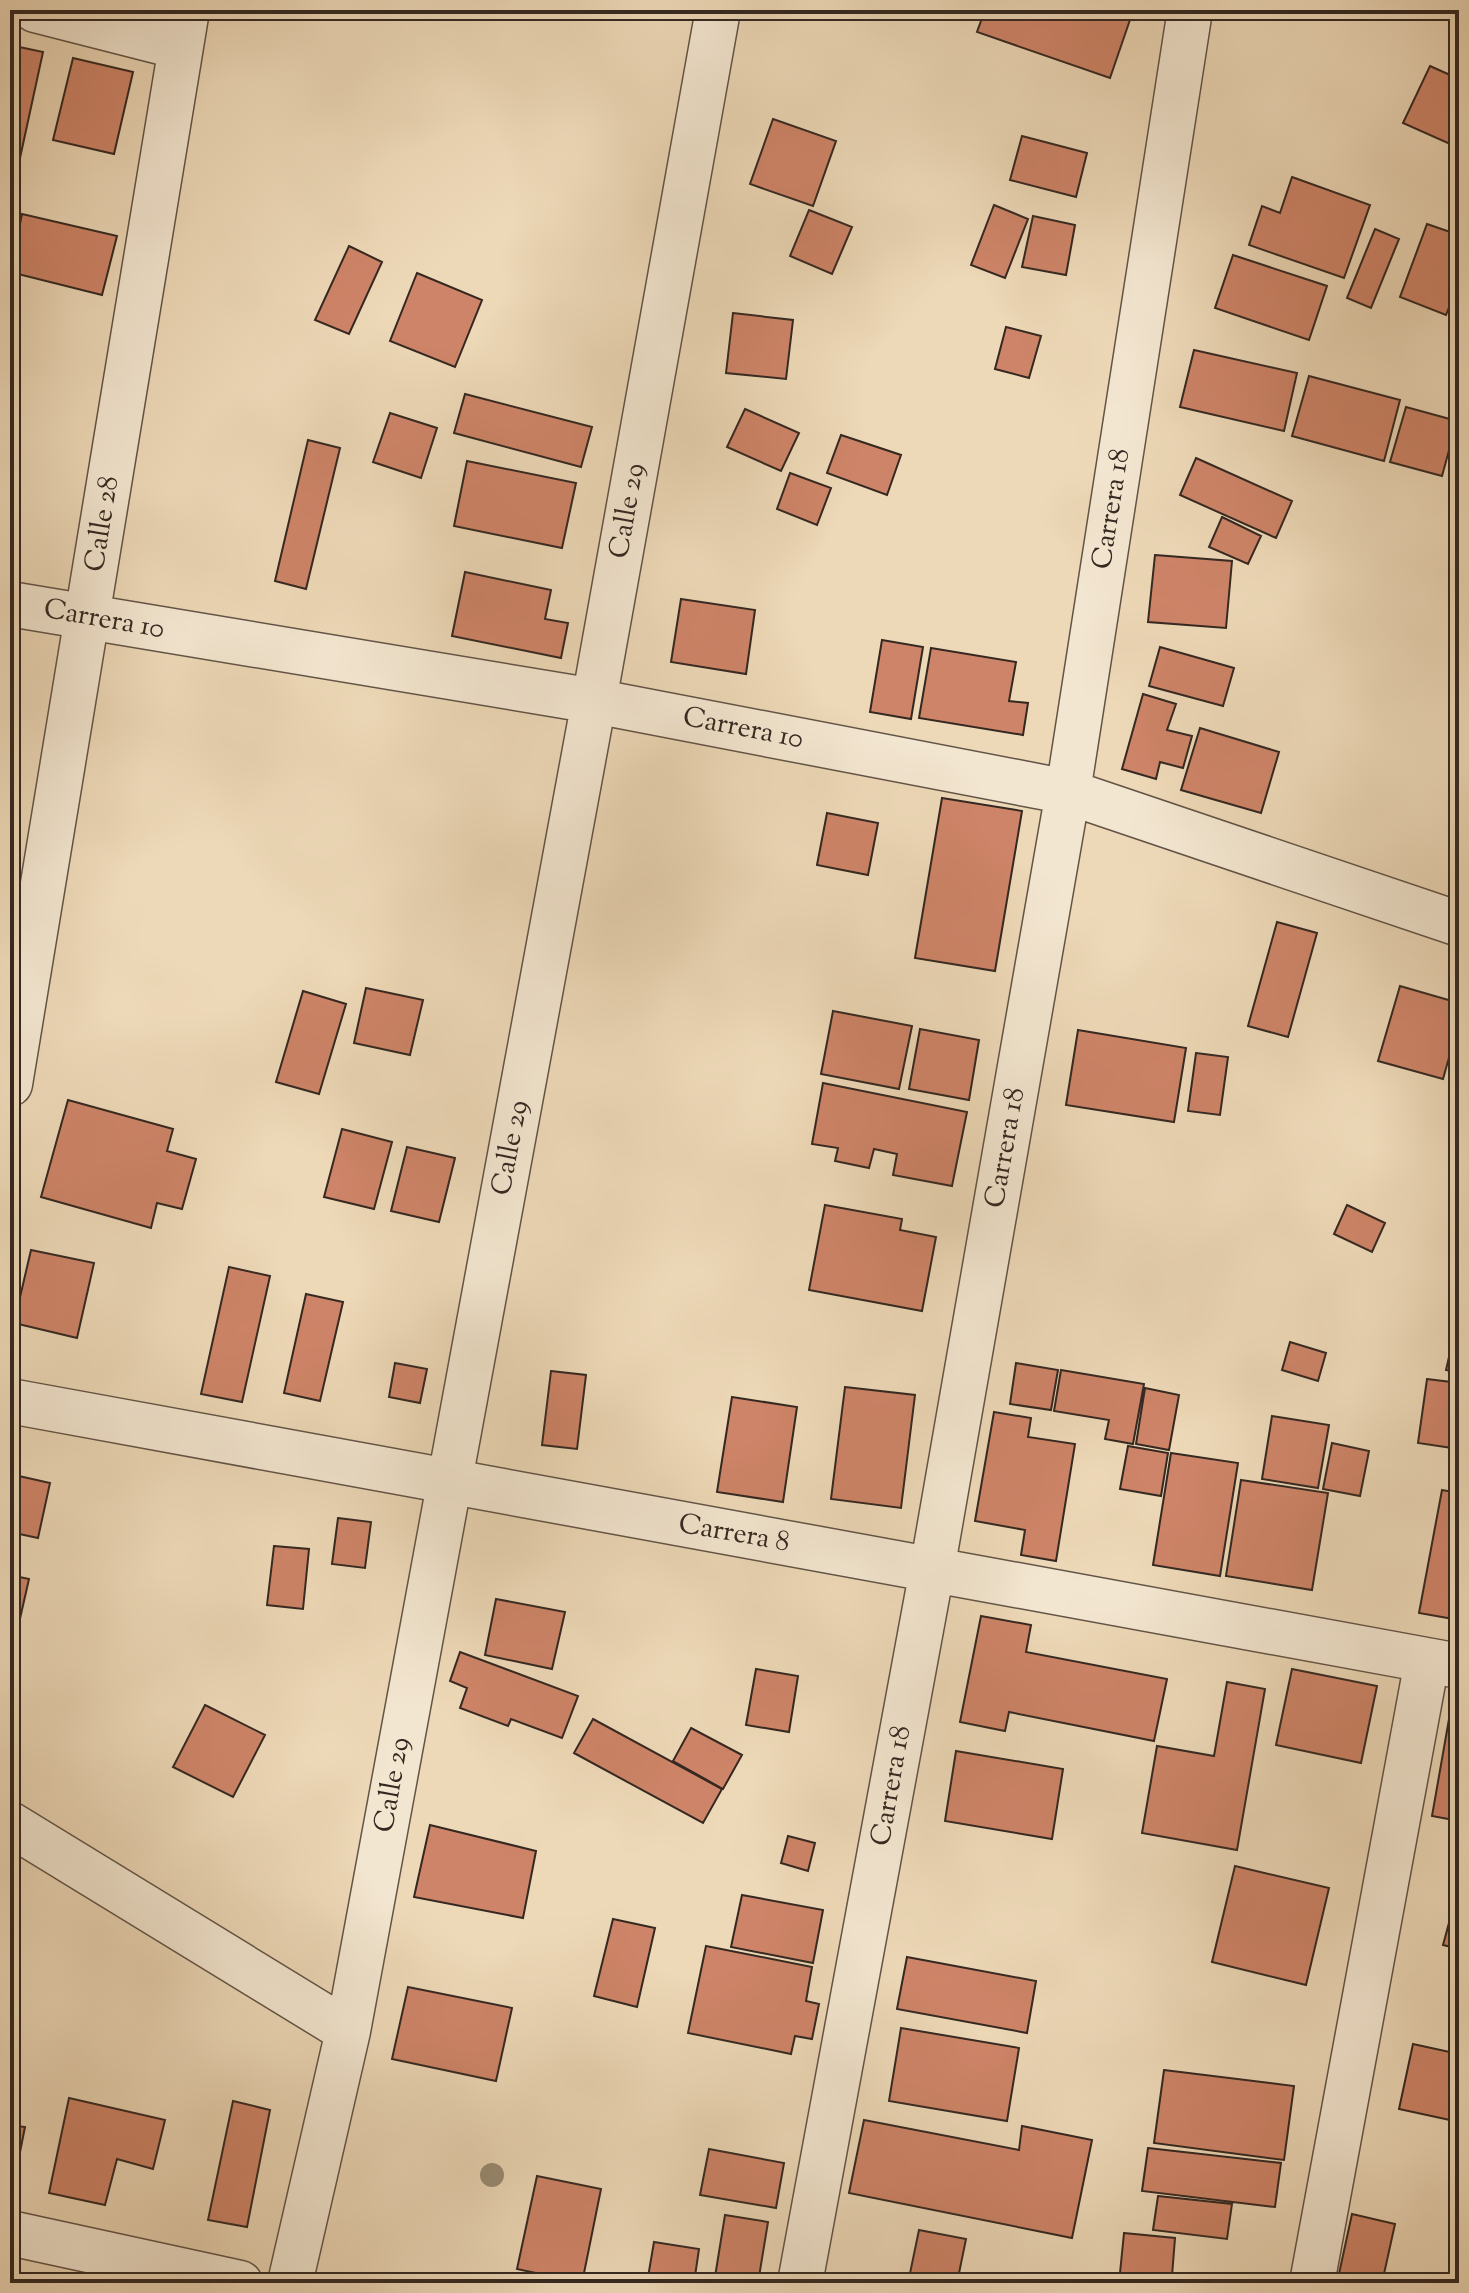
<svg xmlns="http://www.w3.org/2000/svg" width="1469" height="2293" font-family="'Sorts Mill Goudy',serif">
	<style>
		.building { fill: #ce8468; stroke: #342821; stroke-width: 2 }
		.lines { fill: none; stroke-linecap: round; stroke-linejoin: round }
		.street-casing { stroke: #625446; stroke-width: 47 }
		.street { stroke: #f3e6d0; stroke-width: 44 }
		.tree { fill: #998c74 }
		.labels { text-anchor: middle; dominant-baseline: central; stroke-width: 7; stroke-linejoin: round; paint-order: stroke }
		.street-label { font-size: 28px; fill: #342821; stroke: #f3e6d0 }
	</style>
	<rect width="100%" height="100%" fill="#edd8b7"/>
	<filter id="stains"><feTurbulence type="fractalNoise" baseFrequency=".0025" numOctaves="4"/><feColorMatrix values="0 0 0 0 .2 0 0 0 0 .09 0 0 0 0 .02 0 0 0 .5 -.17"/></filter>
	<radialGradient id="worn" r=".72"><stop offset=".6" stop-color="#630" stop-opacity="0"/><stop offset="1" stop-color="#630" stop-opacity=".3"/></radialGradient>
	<!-- building -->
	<path class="building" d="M 985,10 L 1119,10 L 1132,14 L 1110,78 L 977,32 Z
		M 10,45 L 43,52 L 20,158 L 10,156 Z
		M 73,58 L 133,72 L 114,154 L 53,140 Z
		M 1430,66 L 1459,79 L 1459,148 L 1403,123 Z
		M 773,119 L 836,141 L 813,206 L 750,184 Z
		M 1022,136 L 1087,153 L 1076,197 L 1010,180 Z
		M 1292,177 L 1370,205 L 1344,278 L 1249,245 L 1262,206 L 1280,213 Z
		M 994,205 L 1028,219 L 1005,278 L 971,265 Z
		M 809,210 L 852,227 L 832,274 L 790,256 Z
		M 22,214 L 117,236 L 102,295 L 10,272 Z
		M 1033,216 L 1075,225 L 1066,275 L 1022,267 Z
		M 1427,224 L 1459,235 L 1459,282 L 1446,315 L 1400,297 Z
		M 1375,229 L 1399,239 L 1371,308 L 1347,298 Z
		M 349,246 L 382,262 L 349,334 L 315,320 Z
		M 1233,255 L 1327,286 L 1309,340 L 1215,308 Z
		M 417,273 L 482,300 L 455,367 L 390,341 Z
		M 733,313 L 793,320 L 786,379 L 726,373 Z
		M 1006,327 L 1041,336 L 1029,378 L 995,369 Z
		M 1194,350 L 1297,373 L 1284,431 L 1180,407 Z
		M 1309,376 L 1400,400 L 1384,461 L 1292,436 Z
		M 465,394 L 592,427 L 581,467 L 454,433 Z
		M 1406,407 L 1457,421 L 1442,476 L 1390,462 Z
		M 745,409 L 799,433 L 781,471 L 727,447 Z
		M 390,413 L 437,428 L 421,478 L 373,462 Z
		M 841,435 L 901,455 L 887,495 L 827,473 Z
		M 308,440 L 340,448 L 306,589 L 275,581 Z
		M 1458,453 L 1459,453 L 1459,472 L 1453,471 Z
		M 1196,458 L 1292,501 L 1276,538 L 1180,495 Z
		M 467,461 L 576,483 L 562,548 L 454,526 Z
		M 790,473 L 831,488 L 817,525 L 777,509 Z
		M 1222,517 L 1261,536 L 1248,564 L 1209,547 Z
		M 1155,555 L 1232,561 L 1226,628 L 1148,622 Z
		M 465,572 L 551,590 L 545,619 L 568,623 L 561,658 L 452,636 Z
		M 681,599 L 755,610 L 746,674 L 671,662 Z
		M 882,640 L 923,647 L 911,719 L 870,712 Z
		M 1160,647 L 1234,668 L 1223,706 L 1149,686 Z
		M 931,648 L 1016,662 L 1009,701 L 1028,703 L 1023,735 L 919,718 Z
		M 1143,694 L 1176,704 L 1167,730 L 1192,736 L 1183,768 L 1160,762 L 1156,779 L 1122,769 Z
		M 1200,728 L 1279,752 L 1261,813 L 1181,790 Z
		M 942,798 L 1022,811 L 995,971 L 915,958 Z
		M 827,813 L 878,823 L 868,875 L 817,865 Z
		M 1277,922 L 1317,933 L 1288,1037 L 1248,1026 Z
		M 1400,986 L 1459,1003 L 1459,1022 L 1443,1079 L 1378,1061 Z
		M 366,988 L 423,1000 L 410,1055 L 354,1043 Z
		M 303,991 L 346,1004 L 319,1094 L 276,1082 Z
		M 833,1011 L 912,1026 L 899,1089 L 821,1074 Z
		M 920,1029 L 979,1040 L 969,1100 L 909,1089 Z
		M 1078,1030 L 1186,1048 L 1174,1122 L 1066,1105 Z
		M 1196,1053 L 1228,1057 L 1220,1115 L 1188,1111 Z
		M 823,1083 L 967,1112 L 952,1186 L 893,1175 L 897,1154 L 874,1149 L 869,1168 L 835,1161 L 838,1148 L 812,1144 Z
		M 68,1100 L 173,1129 L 167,1151 L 196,1159 L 182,1209 L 157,1203 L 151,1228 L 41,1197 Z
		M 342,1129 L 392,1142 L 374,1209 L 324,1197 Z
		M 407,1147 L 455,1158 L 439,1222 L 391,1211 Z
		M 825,1205 L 902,1219 L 900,1230 L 936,1237 L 922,1311 L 809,1290 Z
		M 1347,1205 L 1385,1223 L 1372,1252 L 1334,1234 Z
		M 31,1250 L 94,1263 L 77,1338 L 14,1323 Z
		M 229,1267 L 270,1276 L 242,1402 L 201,1394 Z
		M 306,1294 L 343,1302 L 320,1401 L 284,1393 Z
		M 1290,1342 L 1326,1353 L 1318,1381 L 1282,1370 Z
		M 1452,1344 L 1459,1346 L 1459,1373 L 1446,1370 Z
		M 395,1363 L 427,1369 L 420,1403 L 389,1397 Z
		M 1016,1363 L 1058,1370 L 1051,1410 L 1010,1404 Z
		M 1061,1370 L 1144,1384 L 1133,1444 L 1105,1439 L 1109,1420 L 1054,1411 Z
		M 551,1371 L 586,1375 L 577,1449 L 542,1445 Z
		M 1427,1379 L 1459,1383 L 1459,1449 L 1418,1443 Z
		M 845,1387 L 915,1395 L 901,1508 L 831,1499 Z
		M 1145,1388 L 1179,1395 L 1169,1450 L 1136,1444 Z
		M 732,1397 L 797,1407 L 783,1502 L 717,1492 Z
		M 994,1412 L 1031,1418 L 1028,1437 L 1075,1444 L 1056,1561 L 1021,1555 L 1025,1530 L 975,1521 Z
		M 1272,1416 L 1329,1425 L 1318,1488 L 1262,1479 Z
		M 1332,1443 L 1369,1451 L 1360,1496 L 1323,1489 Z
		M 1128,1446 L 1168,1453 L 1161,1496 L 1120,1489 Z
		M 1171,1453 L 1238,1463 L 1220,1576 L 1153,1565 Z
		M 10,1474 L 50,1483 L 38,1538 L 10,1532 Z
		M 1241,1480 L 1328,1493 L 1312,1590 L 1226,1576 Z
		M 1442,1490 L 1459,1493 L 1459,1620 L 1419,1613 Z
		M 338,1518 L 371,1522 L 365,1568 L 332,1564 Z
		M 274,1546 L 309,1549 L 303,1609 L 267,1605 Z
		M 10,1575 L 29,1579 L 19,1623 L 10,1621 Z
		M 496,1599 L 565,1612 L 552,1669 L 485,1655 Z
		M 981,1616 L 1031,1625 L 1026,1652 L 1167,1679 L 1154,1741 L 1009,1712 L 1005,1731 L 960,1722 Z
		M 460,1652 L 578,1696 L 562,1738 L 511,1719 L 508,1726 L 460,1708 L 467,1688 L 450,1681 Z
		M 10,1665 L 16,1666 L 10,1692 Z
		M 756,1669 L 798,1676 L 789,1732 L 746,1725 Z
		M 1292,1669 L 1377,1686 L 1361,1763 L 1276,1745 Z
		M 1227,1682 L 1265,1689 L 1237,1850 L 1142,1833 L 1157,1746 L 1214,1756 Z
		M 1452,1702 L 1459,1703 L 1459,1821 L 1432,1816 Z
		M 205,1705 L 265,1735 L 233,1797 L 173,1767 Z
		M 205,1705 L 265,1735 L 233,1797 L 173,1767 Z
		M 593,1719 L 722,1789 L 703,1823 L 574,1753 Z
		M 691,1728 L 742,1755 L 723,1789 L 673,1761 Z
		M 956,1751 L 1063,1769 L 1052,1839 L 945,1821 Z
		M 430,1825 L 536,1851 L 523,1918 L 414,1897 Z
		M 788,1836 L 815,1843 L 808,1871 L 781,1863 Z
		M 1235,1866 L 1329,1888 L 1306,1985 L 1212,1962 Z
		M 742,1895 L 823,1910 L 813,1963 L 731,1947 Z
		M 1456,1897 L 1459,1898 L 1459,1949 L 1443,1945 Z
		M 613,1919 L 655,1928 L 637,2007 L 594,1996 Z
		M 706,1946 L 812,1967 L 806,2001 L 819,2004 L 812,2039 L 795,2036 L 791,2054 L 688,2033 Z
		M 907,1957 L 1036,1981 L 1027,2033 L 897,2009 Z
		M 408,1987 L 512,2008 L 496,2081 L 392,2059 Z
		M 901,2028 L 1019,2048 L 1007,2121 L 889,2101 Z
		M 1413,2044 L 1459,2054 L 1459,2122 L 1399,2109 Z
		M 1164,2070 L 1294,2086 L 1284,2160 L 1154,2143 Z
		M 69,2098 L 165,2120 L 153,2169 L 117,2159 L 105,2205 L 49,2193 Z
		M 233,2101 L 270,2110 L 247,2227 L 208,2220 Z
		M 864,2120 L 1019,2150 L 1022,2126 L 1092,2140 L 1072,2238 L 849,2193 Z
		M 10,2125 L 25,2127 L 16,2172 L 10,2171 Z
		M 1148,2148 L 1281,2163 L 1275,2207 L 1142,2191 Z
		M 709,2149 L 784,2163 L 776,2208 L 700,2195 Z
		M 537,2176 L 601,2189 L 582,2283 L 517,2269 Z
		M 1158,2196 L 1232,2204 L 1227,2239 L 1153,2230 Z
		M 1352,2214 L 1395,2224 L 1382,2283 L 1337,2283 Z
		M 725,2215 L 768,2222 L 758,2283 L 714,2283 Z
		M 919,2230 L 966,2239 L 957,2283 L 908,2283 Z
		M 1124,2233 L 1175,2238 L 1172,2276 L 1120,2273 Z
		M 654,2242 L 699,2249 L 694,2283 L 647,2283 Z"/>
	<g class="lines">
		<defs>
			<path id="street" d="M 35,10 L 180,47
				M 10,604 L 594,701 L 1068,792 L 1459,924
				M 10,1084 L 187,10
				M 10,1401 L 1459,1666
				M 10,1824 L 348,2031
				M 10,2233 L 240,2283
				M 290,2283 L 348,2031 L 594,701 L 718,10
				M 800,2283 L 932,1570 L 1068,792 L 1190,10
				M 1312,2283 L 1427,1661"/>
		</defs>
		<!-- street casing -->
		<use href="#street" class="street-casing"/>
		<!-- street -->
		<use href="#street" class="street"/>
	</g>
	<!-- trees -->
	<circle class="tree" cx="492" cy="2175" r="12"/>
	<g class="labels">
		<!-- street labels -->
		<g class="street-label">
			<text transform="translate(1112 509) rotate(-81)">Carrera 18</text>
			<text transform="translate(628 511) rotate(-80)">Calle 29</text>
			<text transform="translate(103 524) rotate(-81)">Calle 28</text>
			<text transform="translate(104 620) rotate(10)">Carrera 10</text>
			<text transform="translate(743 729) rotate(11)">Carrera 10</text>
			<text transform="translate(511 1148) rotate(-79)">Calle 29</text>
			<text transform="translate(1006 1148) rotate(-80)">Carrera 18</text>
			<text transform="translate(734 1534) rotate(10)">Carrera 8</text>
			<text transform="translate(393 1785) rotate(-80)">Calle 29</text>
			<text transform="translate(892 1786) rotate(-80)">Carrera 18</text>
		</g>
	</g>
	<!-- margin -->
	<rect width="1469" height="2293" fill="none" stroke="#edd8b7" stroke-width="40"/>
	<rect x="12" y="12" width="1445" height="2269" fill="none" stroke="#342821" stroke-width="4"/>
	<rect x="20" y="20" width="1429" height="2253" fill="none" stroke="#342821" stroke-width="2"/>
	<rect width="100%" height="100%" filter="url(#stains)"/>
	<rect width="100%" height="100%" fill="url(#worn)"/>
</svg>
